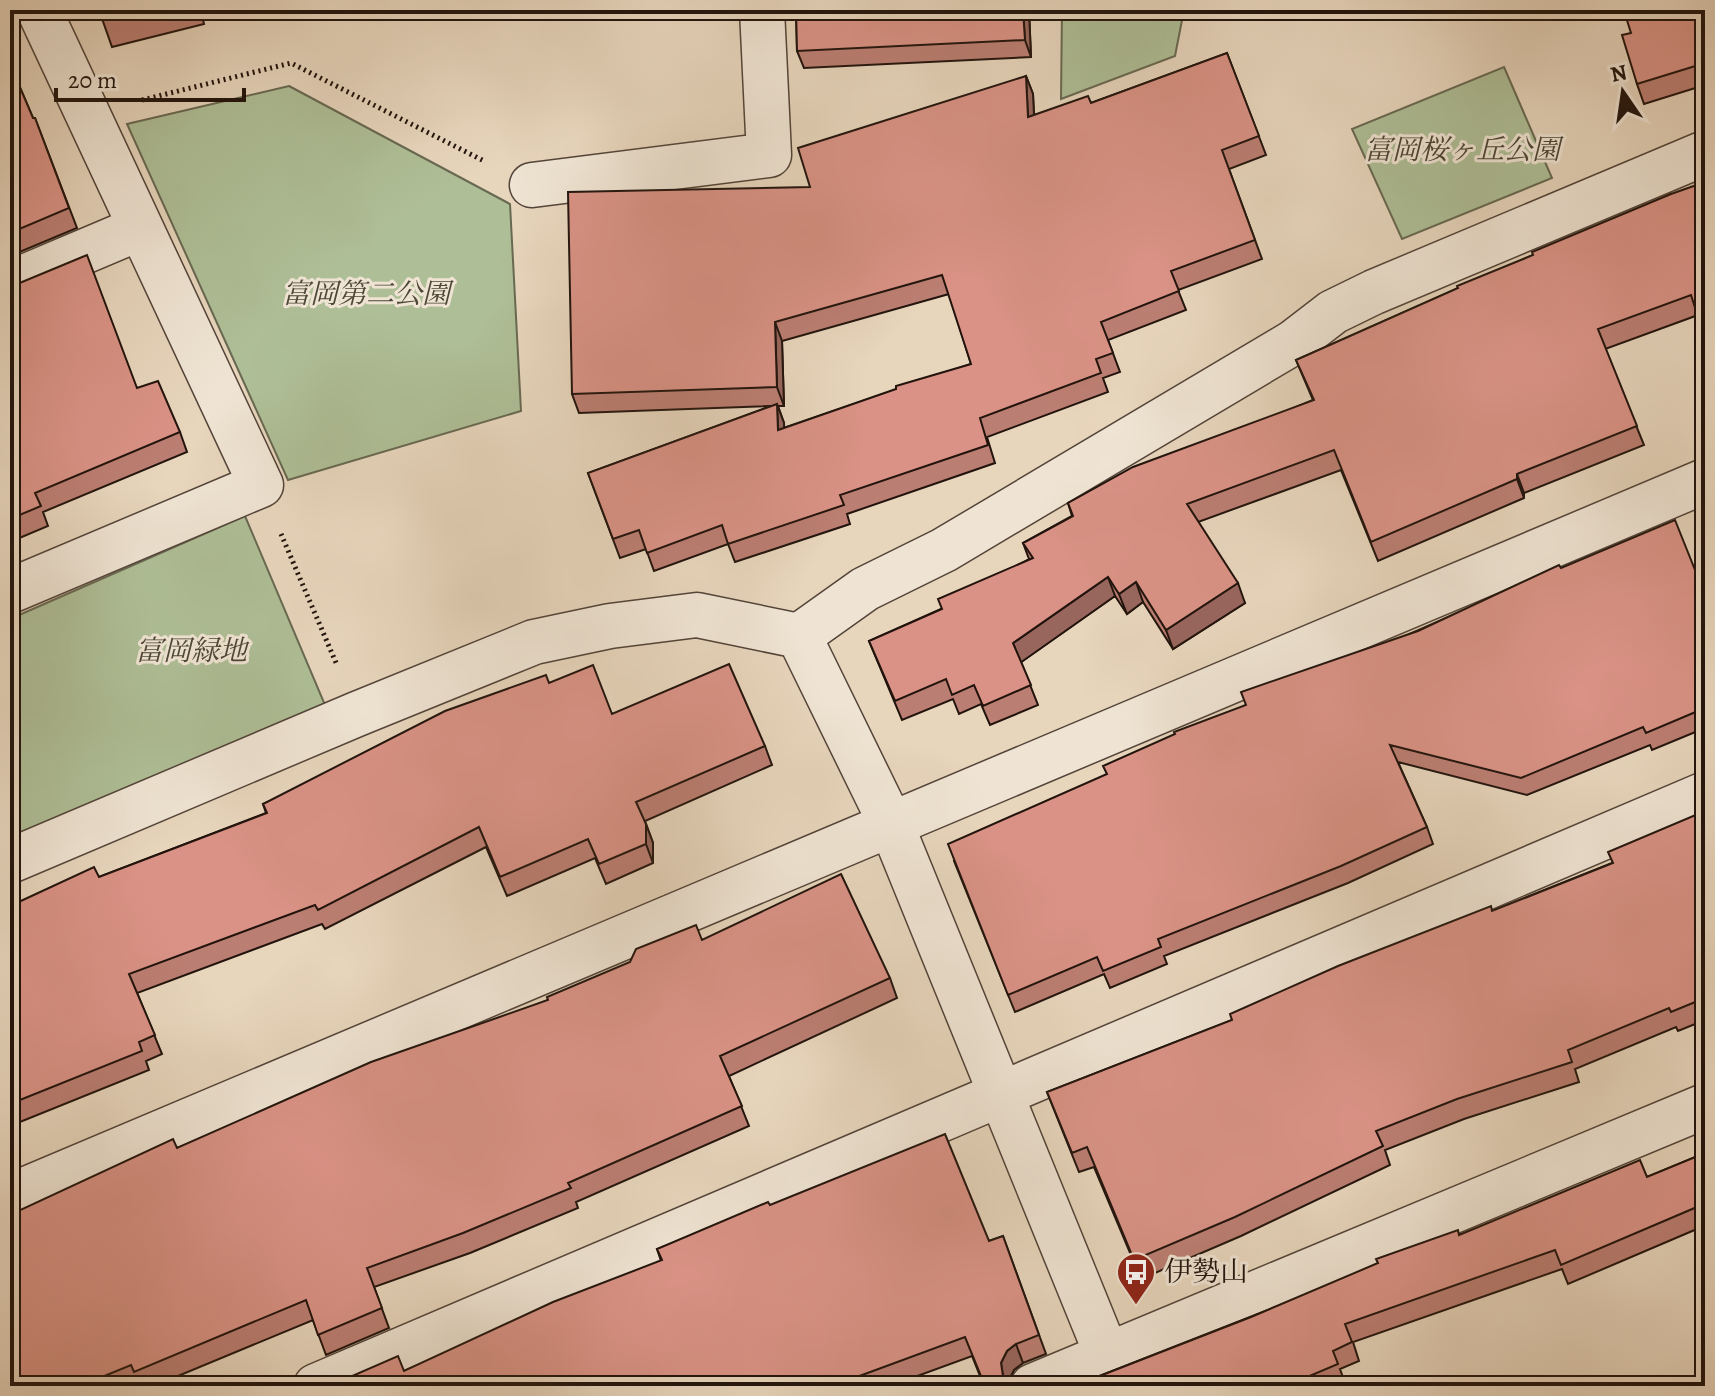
<svg xmlns="http://www.w3.org/2000/svg" width="1715" height="1396" font-family="Alegreya,'Noto Serif JP',serif">
	<style>
		.green { fill: #aebe96; stroke: #686952; stroke-width: 2 }
		.lines { fill: none; stroke-linecap: round; stroke-linejoin: round }
		.minor-casing { stroke: #534439; stroke-width: 47 }
		.path { stroke: #22140d; stroke-width: 5; stroke-dasharray: 2 4; stroke-linecap: butt }
		.minor { stroke: #efe4d3; stroke-width: 44 }
		.wall { fill: #bb7e72; stroke: #22140d; stroke-width: 2; fill-rule: evenodd }
		.shaded-wall { fill: #98665d; stroke: #22140d; stroke-width: 2 }
		.building { fill: #d99285; stroke: #22140d; stroke-width: 2 }
		.labels { text-anchor: middle; dominant-baseline: central; stroke-width: 6; stroke-linejoin: round; paint-order: stroke }
		.park-label { font-size: 28px; font-style: italic; fill: #4c4736; stroke: #efe4d3 }
		.poi-label { font-size: 28px; fill: #22140d; stroke: #efe4d3; text-anchor: start }
	</style>
	<rect width="100%" height="100%" fill="#e7d5bc"/>
	<filter id="stains"><feTurbulence type="fractalNoise" baseFrequency=".0025" numOctaves="4"/><feColorMatrix values="0 0 0 0 .2 0 0 0 0 .09 0 0 0 0 .02 0 0 0 .5 -.17"/></filter>
	<radialGradient id="worn" r=".72"><stop offset=".6" stop-color="#630" stop-opacity="0"/><stop offset="1" stop-color="#630" stop-opacity=".3"/></radialGradient>
	<!-- green -->
	<path class="green" d="M 1062,10 L 1184,10 L 1175,56 L 1061,99 Z
		M 1504,67 L 1552,178 L 1402,239 L 1352,129 Z
		M 289,86 L 510,204 L 521,411 L 288,480 L 127,124 Z
		M 245,516 L 325,705 L 10,839 L 10,619 Z"/>
	<g class="lines">
		<defs>
			<path id="minor" d="M 532,185 L 769,155 L 762,10
				M 10,283 L 140,228
				M 10,591 L 261,485 L 39,10
				M 799,636 L 891,824 L 1107,1355
				M 10,861 L 357,714 L 534,642 L 610,626 L 697,615 L 799,636 L 865,589 L 944,550 L 1294,342 L 1333,312 L 1374,292 L 1705,153
				M 10,1196 L 1705,481
				M 316,1386 L 1705,794
				M 1033,1386 L 1705,1106"/>
		</defs>
		<!-- minor casing -->
		<use href="#minor" class="minor-casing"/>
		<!-- path -->
		<path class="path" d="M 142,100 L 291,63 L 484,161
			M 281,534 L 337,665"/>
		<!-- minor -->
		<use href="#minor" class="minor"/>
	</g>
	<!-- wall -->
	<path class="wall" d="M 99,10 L 201,10 L 204,24 L 112,47 Z
		M 796,10 L 1029,10 L 1031,57 L 804,68 L 797,51 Z
		M 1705,10 L 1705,85 L 1644,104 L 1637,84 L 1631,33 Z
		M 1227,53 L 1266,155 L 1229,169 L 1262,259 L 1178,290 L 1186,310 L 1108,340 L 1120,372 L 1103,378 L 1108,392 L 987,437 L 995,463 L 847,514 L 850,524 L 735,562 L 728,544 L 654,571 L 646,549 L 620,558 L 588,473 L 771,406 L 579,413 L 572,394 L 810,187 L 1026,76 L 1033,94 L 1034,115 L 1091,103 ZM 949,294 L 971,364 L 784,428 L 784,423 L 778,406 L 784,406 L 782,341 Z
		M 10,64 L 33,118 L 35,118 L 77,228 L 10,256 Z
		M 1671,194 L 1698,315 L 1605,349 L 1644,445 L 1524,493 L 1524,498 L 1378,561 L 1341,470 L 1198,522 L 1245,603 L 1173,649 L 1143,602 L 1127,614 L 1115,596 L 1021,662 L 1038,705 L 990,725 L 981,704 L 959,714 L 953,699 L 902,720 L 869,641 L 941,609 L 1029,559 L 1023,543 L 1072,516 L 1068,503 L 1313,400 L 1296,360 Z
		M 10,287 L 137,388 L 180,432 L 187,452 L 43,512 L 48,526 L 10,542 Z
		M 1561,568 L 1705,595 L 1705,728 L 1652,750 L 1650,745 L 1527,795 L 1398,762 L 1427,827 L 1433,844 L 1348,883 L 1164,956 L 1167,964 L 1110,988 L 1104,974 L 1015,1012 L 954,861 L 1107,775 L 1246,705 Z
		M 549,683 L 612,714 L 765,746 L 772,765 L 645,821 L 653,843 L 653,863 L 606,884 L 595,858 L 507,896 L 486,847 L 325,929 L 322,924 L 137,993 L 162,1054 L 146,1061 L 149,1070 L 10,1126 L 10,906 L 99,877 L 266,813 L 263,804 Z
		M 1705,811 L 1705,1020 L 1678,1031 L 1676,1027 L 1575,1069 L 1579,1082 L 1464,1119 L 1385,1150 L 1390,1165 L 1241,1236 L 1141,1279 L 1094,1167 L 1079,1172 L 1047,1092 L 1232,1020 L 1492,911 L 1612,863 Z
		M 702,940 L 890,978 L 897,998 L 729,1076 L 749,1126 L 576,1202 L 578,1208 L 470,1253 L 374,1287 L 389,1328 L 326,1355 L 313,1320 L 154,1386 L 139,1386 L 138,1384 L 134,1386 L 10,1386 L 12,1214 L 548,1000 Z
		M 1705,1153 L 1705,1230 L 1704,1226 L 1568,1284 L 1562,1269 L 1353,1342 L 1359,1361 L 1340,1369 L 1345,1383 L 1339,1386 L 1074,1386 L 1459,1235 L 1647,1177 Z
		M 770,1205 L 989,1241 L 1003,1236 L 1046,1354 L 1023,1363 L 1014,1370 L 1008,1382 L 1010,1386 L 984,1386 L 972,1356 L 890,1386 L 337,1386 L 404,1371 L 661,1261 L 657,1249 Z"/>
	<!-- shaded-wall -->
	<path class="shaded-wall" d="M 1023,10 L 1029,10 L 1031,57 L 1025,40 Z
		M 1026,76 L 1033,94 L 1035,136 L 1028,117 Z
		M 775,322 L 782,341 L 784,406 L 777,387 Z
		M 777,404 L 784,423 L 785,449 L 778,430 Z
		M 1517,474 L 1524,493 L 1524,498 L 1517,479 Z
		M 1108,577 L 1115,596 L 1020,663 L 1013,643 Z
		M 1136,582 L 1143,602 L 1127,614 L 1119,594 Z
		M 1238,583 L 1245,603 L 1173,649 L 1166,630 Z
		M 646,824 L 653,843 L 653,863 L 646,844 Z
		M 1016,1344 L 1023,1363 L 1014,1370 L 1008,1382 L 1009,1386 L 1003,1376 L 1001,1363 L 1007,1351 Z"/>
	<!-- building -->
	<path class="building" d="M 99,10 L 145,10 L 102,20 Z
		M 796,10 L 1023,10 L 1025,40 L 797,51 Z
		M 1638,10 L 1705,10 L 1705,36 L 1698,39 L 1705,63 L 1637,84 L 1622,35 L 1631,33 L 1625,14 Z
		M 1227,53 L 1259,136 L 1222,150 L 1255,240 L 1171,271 L 1179,291 L 1101,322 L 1113,353 L 1096,359 L 1101,373 L 980,418 L 988,445 L 840,495 L 844,505 L 728,544 L 722,525 L 647,553 L 639,530 L 613,539 L 588,473 L 777,404 L 778,430 L 896,389 L 896,386 L 971,364 L 942,275 L 775,322 L 777,387 L 572,394 L 568,192 L 810,187 L 798,148 L 1026,76 L 1028,117 L 1088,96 L 1091,103 Z
		M 10,64 L 33,118 L 35,118 L 69,208 L 10,233 Z
		M 1705,182 L 1705,339 L 1691,295 L 1598,329 L 1637,426 L 1517,474 L 1517,479 L 1371,542 L 1334,450 L 1187,504 L 1238,583 L 1166,630 L 1136,582 L 1119,594 L 1108,577 L 1013,643 L 1031,685 L 983,706 L 974,685 L 952,695 L 946,679 L 895,701 L 869,641 L 942,609 L 938,599 L 1033,558 L 1023,543 L 1073,516 L 1068,503 L 1133,467 L 1314,400 L 1296,360 L 1458,288 L 1457,286 L 1533,255 L 1532,252 L 1671,194 Z
		M 87,255 L 137,388 L 158,381 L 180,432 L 35,493 L 41,506 L 10,519 L 10,287 Z
		M 1675,520 L 1705,595 L 1705,708 L 1646,733 L 1643,727 L 1521,778 L 1390,745 L 1427,827 L 1341,866 L 1158,939 L 1161,947 L 1103,971 L 1097,957 L 1008,995 L 948,844 L 1107,774 L 1103,766 L 1175,734 L 1174,732 L 1246,705 L 1241,692 L 1418,631 L 1559,565 L 1561,568 Z
		M 729,664 L 765,746 L 636,802 L 646,824 L 646,844 L 599,864 L 588,839 L 500,877 L 479,827 L 318,910 L 315,905 L 129,974 L 155,1035 L 139,1042 L 142,1051 L 10,1104 L 10,906 L 94,867 L 99,877 L 267,813 L 263,804 L 445,711 L 546,675 L 549,683 L 593,665 L 612,714 Z
		M 1705,811 L 1705,998 L 1671,1012 L 1669,1008 L 1568,1050 L 1572,1062 L 1457,1099 L 1376,1131 L 1383,1146 L 1235,1217 L 1134,1260 L 1087,1147 L 1072,1153 L 1047,1092 L 1232,1020 L 1230,1014 L 1338,966 L 1491,906 L 1492,911 L 1613,863 L 1608,852 Z
		M 841,874 L 890,978 L 720,1056 L 742,1106 L 568,1183 L 571,1188 L 463,1233 L 367,1268 L 382,1308 L 318,1335 L 306,1300 L 134,1372 L 131,1365 L 80,1386 L 10,1386 L 10,1209 L 12,1214 L 173,1139 L 177,1148 L 371,1062 L 548,1000 L 547,997 L 630,962 L 636,949 L 696,925 L 702,940 Z
		M 945,1134 L 989,1241 L 1003,1236 L 1039,1335 L 1016,1344 L 1007,1351 L 1001,1363 L 1003,1376 L 1010,1386 L 985,1386 L 965,1337 L 854,1378 L 836,1386 L 337,1386 L 336,1383 L 398,1356 L 404,1371 L 553,1302 L 662,1260 L 657,1249 L 768,1202 L 770,1205 Z
		M 1705,1153 L 1705,1208 L 1698,1211 L 1697,1207 L 1561,1265 L 1555,1250 L 1345,1324 L 1352,1342 L 1333,1351 L 1338,1364 L 1286,1386 L 1074,1386 L 1251,1317 L 1378,1263 L 1376,1259 L 1458,1230 L 1459,1235 L 1640,1160 L 1647,1177 Z
		M 1056,1382 L 1058,1386 L 1042,1386 Z"/>
	<!-- icons -->
	<defs>
		<symbol id="bus-pin" viewBox="-11 -11 22 30"><path d="M0 17L-7.5 6A9.5 9.5 0 1 1 7.5 6Z" fill="#8f2418" stroke="#efe4d3"/><path d="M-5-6H5V4H4V6H2V4H-2V6H-4V4H-5ZM-3.5-4V0h7V-4ZM-3.5 1.2v1.5H-2V1.2ZM2 1.2v1.5H3.5V1.2Z" fill="#fff"/></symbol>
	</defs>
	<g fill-rule="evenodd">
		<use href="#bus-pin" x="1114" y="1250" width="44" height="60"/>
	</g>
	<g class="labels">
		<!-- park labels -->
		<g class="park-label">
			<text x="1462" y="150">富岡桜ヶ丘公園</text>
			<text x="366" y="294">富岡第二公園</text>
			<text x="191" y="651">富岡緑地</text>
		</g>
		<!-- poi labels -->
		<g class="poi-label">
			<text x="1164" y="1272">伊勢山</text>
		</g>
	</g>
	<!-- margin -->
	<rect width="1715" height="1396" fill="none" stroke="#e7d5bc" stroke-width="40"/>
	<rect x="12" y="12" width="1691" height="1372" fill="none" stroke="#22140d" stroke-width="4"/>
	<rect x="20" y="20" width="1675" height="1356" fill="none" stroke="#22140d" stroke-width="2"/>
	<!-- north arrow -->
	<g transform="translate(1623 92) rotate(347)" stroke="#efe4d3" stroke-width="6" paint-order="stroke">
	<path d="M0-6L14 30L0 20L-14 30Z" fill="#22140d"/>
	<text y="-12" font-size="22" font-weight="bold" text-anchor="middle" fill="#22140d">N</text>
	</g>
	<!-- scale -->
	<path d="M56 88v12h188v-12" fill="none" stroke="#22140d" stroke-width="4"/>
	<text x="68" y="88" font-size="24" fill="#22140d" stroke="#efe4d3" stroke-width="6" paint-order="stroke">20 m</text>
	<rect width="100%" height="100%" filter="url(#stains)"/>
	<rect width="100%" height="100%" fill="url(#worn)"/>
</svg>
